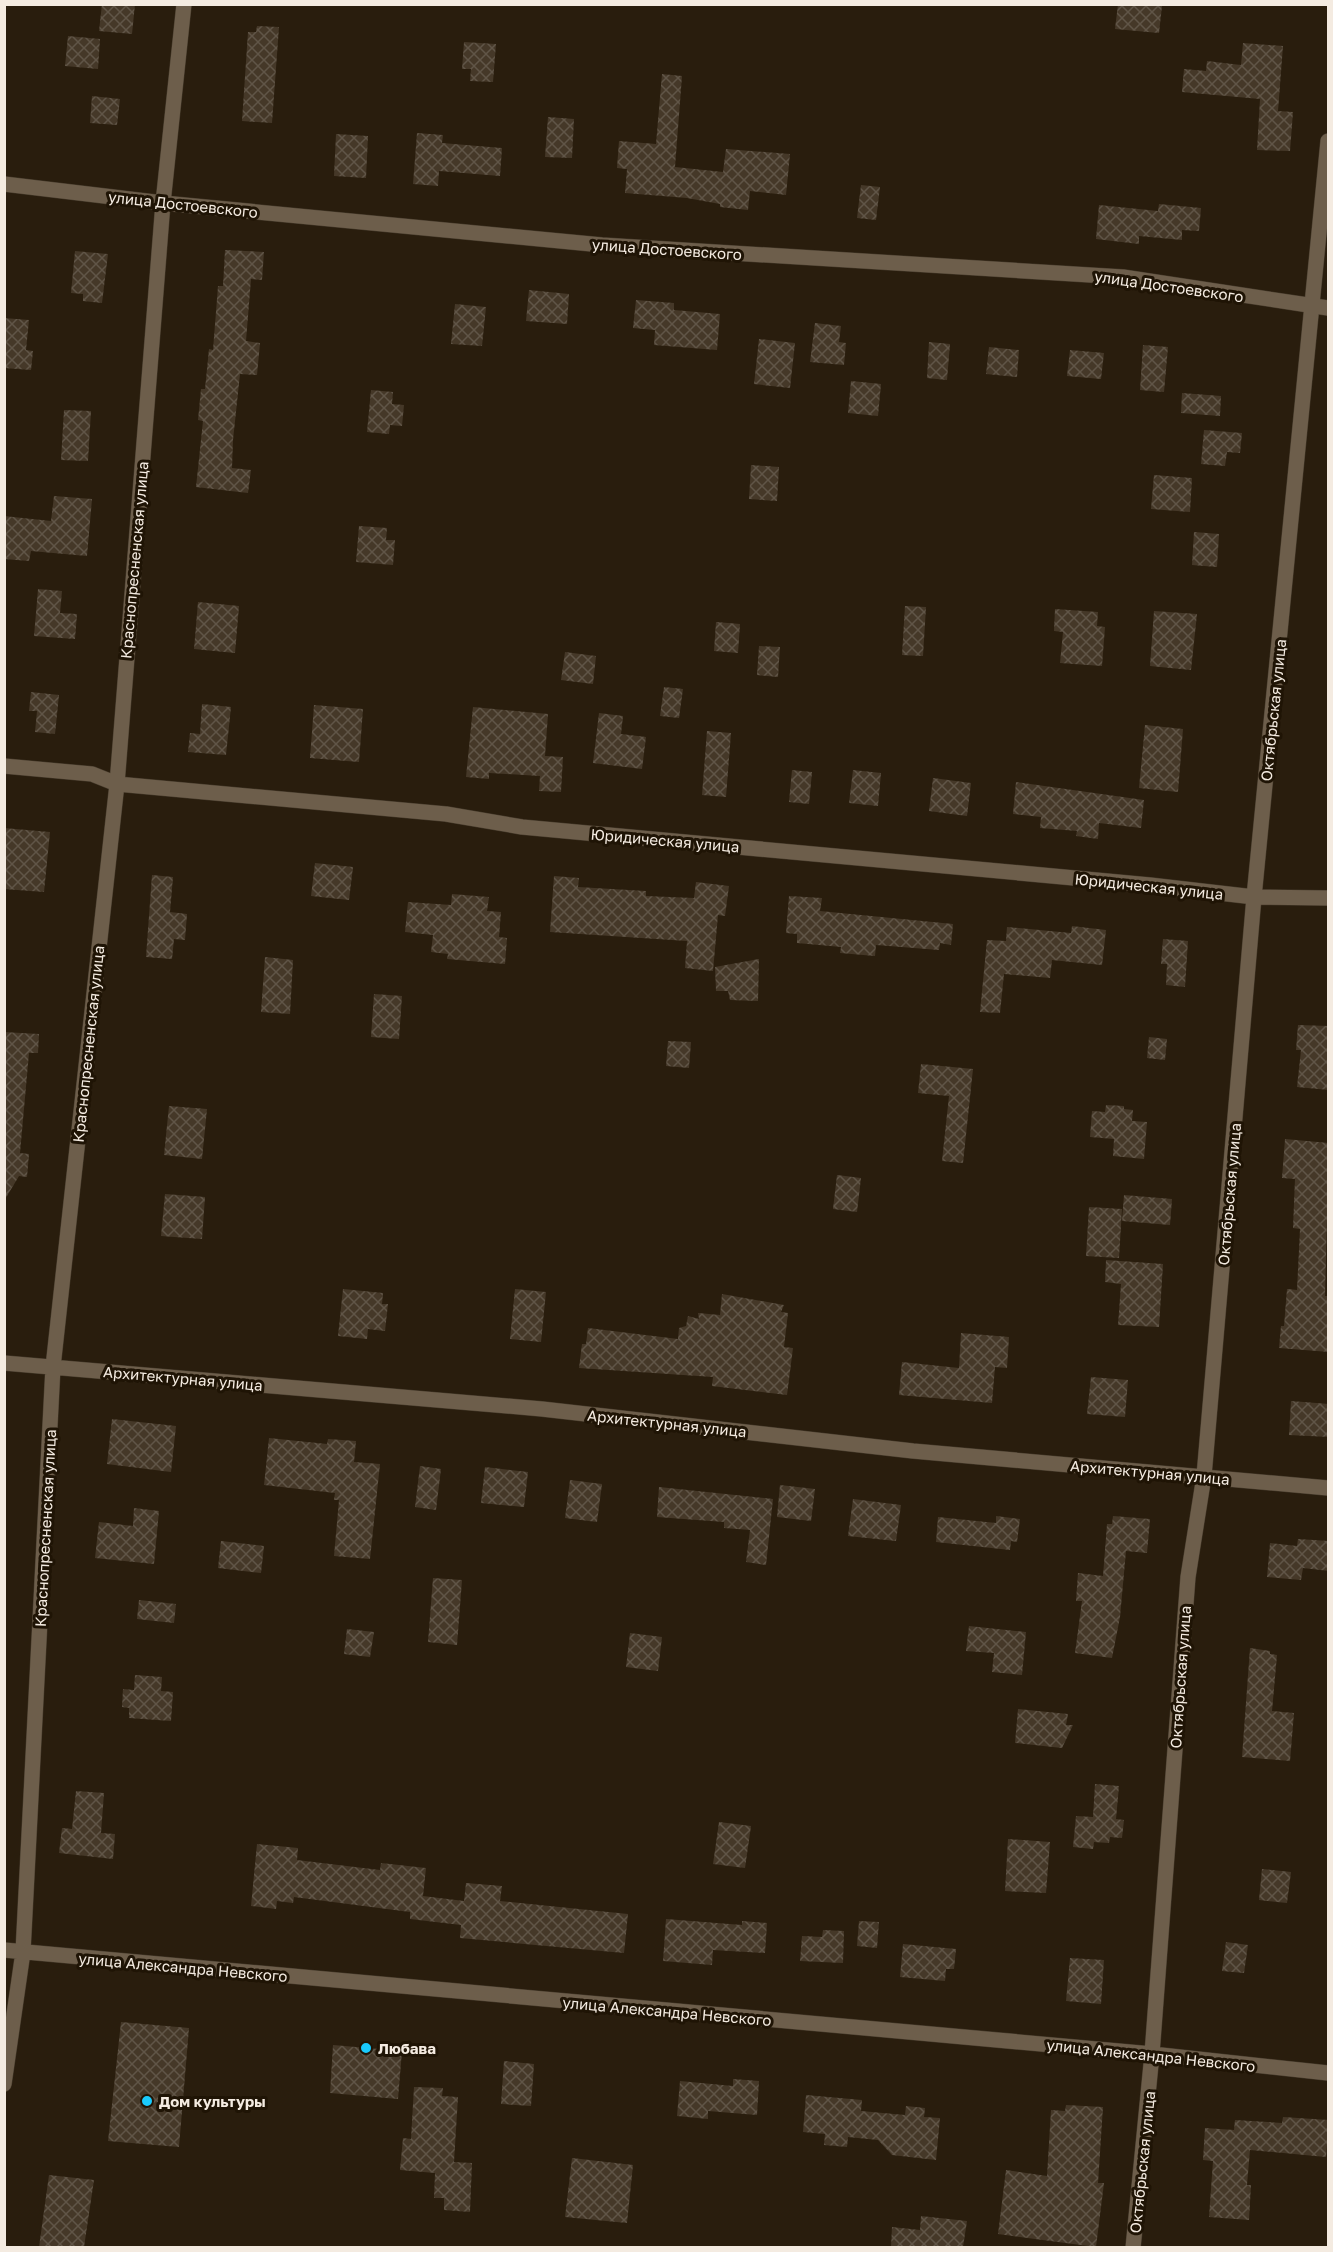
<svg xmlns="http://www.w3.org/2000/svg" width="1333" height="2252" font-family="'Golos Text',sans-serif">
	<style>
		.building { fill: url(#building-cross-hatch) }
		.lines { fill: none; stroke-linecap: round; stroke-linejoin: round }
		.street-casing { stroke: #453a2b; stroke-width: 16 }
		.street { stroke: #6d5e4b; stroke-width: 15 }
		.poi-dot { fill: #19cafc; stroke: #1f1405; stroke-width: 2 }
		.labels { text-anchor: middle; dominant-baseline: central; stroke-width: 6; stroke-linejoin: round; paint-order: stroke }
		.street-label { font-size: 15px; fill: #f4ebe1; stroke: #1f1405 }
		.poi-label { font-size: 15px; font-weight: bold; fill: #f4ebe1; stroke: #1f1405; text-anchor: start }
	</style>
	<defs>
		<pattern id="building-cross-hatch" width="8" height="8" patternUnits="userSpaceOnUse" patternTransform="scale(1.5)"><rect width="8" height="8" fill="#453828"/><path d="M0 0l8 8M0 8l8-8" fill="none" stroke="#605547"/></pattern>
	</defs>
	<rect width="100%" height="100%" fill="#291d0d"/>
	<!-- building -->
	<path class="building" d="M 102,4 L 135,4 L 132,34 L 99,31 Z
		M 1118,4 L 1162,6 L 1159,33 L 1115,29 Z
		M 257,26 L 279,27 L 272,123 L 242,121 L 248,32 L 256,32 Z
		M 68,36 L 100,39 L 98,69 L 65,66 Z
		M 464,42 L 496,44 L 493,82 L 470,81 L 471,69 L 462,69 Z
		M 1243,43 L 1283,46 L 1278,111 L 1293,112 L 1290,151 L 1257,150 L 1260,99 L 1182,92 L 1184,69 L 1206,71 L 1207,61 L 1241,65 Z
		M 662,74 L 682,76 L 675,167 L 723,172 L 726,149 L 790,154 L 786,195 L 750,191 L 748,210 L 720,207 L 720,204 L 687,198 L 625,193 L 627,169 L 617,168 L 619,141 L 656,144 Z
		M 92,96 L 120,99 L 117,125 L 90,123 Z
		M 548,117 L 574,119 L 572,158 L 545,157 Z
		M 417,133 L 443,135 L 442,143 L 502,148 L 500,176 L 439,171 L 438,186 L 413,184 Z
		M 336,134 L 368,136 L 366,178 L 334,176 Z
		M 861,185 L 880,187 L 876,220 L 857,218 Z
		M 1159,204 L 1201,208 L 1199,231 L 1182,230 L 1182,240 L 1139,236 L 1139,244 L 1096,239 L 1099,205 L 1158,211 Z
		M 225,250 L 264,252 L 262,280 L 251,279 L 246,341 L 260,343 L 257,375 L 240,374 L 233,440 L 232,468 L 251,470 L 248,493 L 196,487 L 203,421 L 198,420 L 201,389 L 205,389 L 209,349 L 213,350 L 218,286 L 223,286 Z
		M 75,251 L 108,254 L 102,303 L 83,301 L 83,294 L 71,293 Z
		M 529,290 L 569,294 L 567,324 L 526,321 Z
		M 636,300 L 674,303 L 674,310 L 720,314 L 717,350 L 654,345 L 655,330 L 633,328 Z
		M 455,304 L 486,307 L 482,346 L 451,344 Z
		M 4,318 L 29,320 L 26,350 L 33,351 L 31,370 L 4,368 Z
		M 815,323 L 841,326 L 839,342 L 846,343 L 844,365 L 810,362 Z
		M 759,339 L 795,343 L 790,388 L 754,384 Z
		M 929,342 L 950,344 L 947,380 L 927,378 Z
		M 1143,345 L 1168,347 L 1164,392 L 1140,390 Z
		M 989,347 L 1019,350 L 1017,377 L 986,374 Z
		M 1070,350 L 1104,353 L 1101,379 L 1067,376 Z
		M 851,381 L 881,384 L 878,416 L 848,413 Z
		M 371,390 L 393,392 L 392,404 L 404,405 L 402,426 L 390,425 L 389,434 L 367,432 Z
		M 1182,393 L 1221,396 L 1220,416 L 1181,413 Z
		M 64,410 L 91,411 L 88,461 L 61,460 Z
		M 1204,430 L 1242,433 L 1240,453 L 1227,452 L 1225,466 L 1201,464 Z
		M 751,465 L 779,467 L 777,501 L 749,499 Z
		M 1154,475 L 1192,478 L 1190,512 L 1151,509 Z
		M 54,496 L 92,499 L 87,556 L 31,551 L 29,561 L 4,559 L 4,516 L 51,521 Z
		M 359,526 L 387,528 L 386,540 L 395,540 L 393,565 L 356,562 Z
		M 1194,532 L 1219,534 L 1217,567 L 1192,565 Z
		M 38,589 L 62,591 L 60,613 L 77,614 L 75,639 L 34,636 Z
		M 198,602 L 239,606 L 235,653 L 194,649 Z
		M 905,606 L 926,607 L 923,656 L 902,655 Z
		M 1055,609 L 1098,612 L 1097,626 L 1105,627 L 1102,666 L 1060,663 L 1063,632 L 1054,631 Z
		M 1154,611 L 1197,614 L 1191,670 L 1150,666 Z
		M 716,622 L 740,624 L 738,653 L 714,651 Z
		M 759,646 L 780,647 L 778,677 L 757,675 Z
		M 565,652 L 596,656 L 593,684 L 561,680 Z
		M 664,687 L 683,689 L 679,718 L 660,716 Z
		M 31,692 L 59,695 L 55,734 L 35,732 L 37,711 L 29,711 Z
		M 202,704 L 231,707 L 226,755 L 188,752 L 190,733 L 200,734 Z
		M 314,705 L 363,709 L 359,762 L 310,758 Z
		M 473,707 L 548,714 L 545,756 L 563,757 L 561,792 L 539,791 L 540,776 L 489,773 L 489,779 L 466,777 Z
		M 599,713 L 623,716 L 621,734 L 646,737 L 642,769 L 593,763 Z
		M 1145,725 L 1183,729 L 1178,792 L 1139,788 Z
		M 707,731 L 731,733 L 726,797 L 702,795 Z
		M 792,770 L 812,772 L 809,804 L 789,802 Z
		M 853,770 L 881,773 L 878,806 L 849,803 Z
		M 933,778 L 971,783 L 967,816 L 929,811 Z
		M 1016,782 L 1144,800 L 1141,828 L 1099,823 L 1098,839 L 1076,836 L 1077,831 L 1040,828 L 1041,817 L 1013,814 Z
		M 4,828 L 50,832 L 44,892 L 4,889 Z
		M 315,863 L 353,867 L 349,900 L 311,896 Z
		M 152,875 L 173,877 L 170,912 L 187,914 L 185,940 L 174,939 L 172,959 L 146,957 Z
		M 554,876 L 579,878 L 578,887 L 646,891 L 646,896 L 694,898 L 696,882 L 729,886 L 725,916 L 718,915 L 713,971 L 685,968 L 687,941 L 550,932 Z
		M 452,894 L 489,897 L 487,911 L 501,912 L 499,937 L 507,938 L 505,964 L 447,959 L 448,954 L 431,952 L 433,935 L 405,932 L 408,902 L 451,905 Z
		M 789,896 L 822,898 L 820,911 L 953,924 L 951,945 L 940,943 L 939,950 L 876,945 L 875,956 L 840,953 L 841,947 L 797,943 L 797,934 L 786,933 Z
		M 1072,926 L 1106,930 L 1102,965 L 1052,960 L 1050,978 L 1004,974 L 1000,1013 L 980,1012 L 987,940 L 1006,941 L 1007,927 L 1071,933 Z
		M 1163,939 L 1188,941 L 1185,987 L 1166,985 L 1167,964 L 1161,964 Z
		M 265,957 L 293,960 L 290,1014 L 261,1012 Z
		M 759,959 L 758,1001 L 730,1000 L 728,991 L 716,991 L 715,967 Z
		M 374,994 L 402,996 L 399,1039 L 371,1037 Z
		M 1298,1025 L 1329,1026 L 1329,1090 L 1297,1087 L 1301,1050 L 1296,1050 Z
		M 4,1032 L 39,1034 L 38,1053 L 29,1053 L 20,1153 L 29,1154 L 27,1177 L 19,1176 L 4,1201 Z
		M 1149,1037 L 1167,1039 L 1165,1060 L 1147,1058 Z
		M 668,1041 L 691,1042 L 689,1068 L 666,1066 Z
		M 921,1064 L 973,1069 L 963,1163 L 942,1161 L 949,1096 L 918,1093 Z
		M 1106,1105 L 1124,1106 L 1124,1109 L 1133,1110 L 1132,1121 L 1147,1122 L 1144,1159 L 1113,1156 L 1114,1139 L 1090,1137 L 1092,1111 L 1105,1112 Z
		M 169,1106 L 207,1109 L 202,1159 L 164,1155 Z
		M 1285,1139 L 1329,1143 L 1325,1296 L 1329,1296 L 1329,1352 L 1279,1348 L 1281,1326 L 1284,1326 L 1287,1289 L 1297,1290 L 1300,1229 L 1293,1228 L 1295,1179 L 1282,1178 Z
		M 837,1175 L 861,1178 L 857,1212 L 833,1209 Z
		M 165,1194 L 205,1197 L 202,1239 L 161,1236 Z
		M 1124,1195 L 1172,1199 L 1170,1225 L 1122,1221 Z
		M 1089,1207 L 1122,1209 L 1119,1258 L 1086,1256 Z
		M 1106,1260 L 1163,1264 L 1159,1327 L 1118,1325 L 1121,1284 L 1105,1282 Z
		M 343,1289 L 383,1293 L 382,1304 L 388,1304 L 385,1331 L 368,1329 L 367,1339 L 338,1336 Z
		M 515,1289 L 546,1292 L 541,1342 L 510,1339 Z
		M 722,1294 L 784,1305 L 781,1312 L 788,1313 L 784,1347 L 793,1348 L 787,1395 L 712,1386 L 713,1377 L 579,1368 L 582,1344 L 586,1344 L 588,1328 L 678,1339 L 679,1328 L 686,1326 L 688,1316 L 699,1319 L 698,1313 L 720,1315 Z
		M 961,1333 L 1009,1337 L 1007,1368 L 995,1367 L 992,1403 L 899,1395 L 902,1362 L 959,1368 Z
		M 1091,1377 L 1128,1380 L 1125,1417 L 1087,1414 Z
		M 1291,1401 L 1329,1404 L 1329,1437 L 1289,1435 Z
		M 112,1419 L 176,1426 L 171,1472 L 107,1464 Z
		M 269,1438 L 327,1444 L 328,1439 L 356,1441 L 354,1462 L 380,1464 L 370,1559 L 334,1556 L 339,1500 L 334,1500 L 335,1493 L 264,1485 Z
		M 420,1466 L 441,1469 L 436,1510 L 415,1507 Z
		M 485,1467 L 528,1472 L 524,1507 L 481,1503 Z
		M 570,1480 L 602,1484 L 597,1522 L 565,1518 Z
		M 780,1485 L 815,1489 L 811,1521 L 777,1517 Z
		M 659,1487 L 773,1499 L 766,1565 L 746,1562 L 750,1530 L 724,1528 L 724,1522 L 657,1517 Z
		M 853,1499 L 901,1505 L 896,1541 L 848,1536 Z
		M 134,1508 L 159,1511 L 154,1564 L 95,1558 L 99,1522 L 133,1526 Z
		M 996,1516 L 1020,1519 L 1017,1542 L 1011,1541 L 1010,1550 L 936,1542 L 938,1517 L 996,1523 Z
		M 1113,1516 L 1150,1519 L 1147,1553 L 1126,1551 L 1120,1617 L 1112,1658 L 1075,1653 L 1082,1601 L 1076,1601 L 1078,1573 L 1103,1576 L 1107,1524 L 1112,1524 Z
		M 1298,1539 L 1329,1541 L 1329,1571 L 1303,1568 L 1301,1580 L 1267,1577 L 1270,1543 L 1297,1546 Z
		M 221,1541 L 264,1546 L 261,1573 L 218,1568 Z
		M 433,1578 L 462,1580 L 457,1645 L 428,1642 Z
		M 139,1600 L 176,1604 L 174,1623 L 137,1619 Z
		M 969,1626 L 1026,1632 L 1022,1675 L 992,1672 L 994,1653 L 966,1651 Z
		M 347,1629 L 374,1632 L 370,1657 L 344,1654 Z
		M 630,1633 L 662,1637 L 658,1671 L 626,1667 Z
		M 1250,1648 L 1270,1651 L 1270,1654 L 1277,1655 L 1272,1711 L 1294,1713 L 1290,1761 L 1242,1757 Z
		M 135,1675 L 162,1677 L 161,1691 L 173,1692 L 171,1721 L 129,1718 L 129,1708 L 122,1707 L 123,1689 L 134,1690 Z
		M 1018,1709 L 1068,1714 L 1066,1725 L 1073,1725 L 1062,1748 L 1015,1743 Z
		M 1095,1784 L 1119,1786 L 1116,1819 L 1124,1820 L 1122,1838 L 1110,1837 L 1109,1843 L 1094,1842 L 1093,1849 L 1073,1847 L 1076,1816 L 1093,1817 Z
		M 76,1791 L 104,1793 L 101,1833 L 115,1834 L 113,1859 L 59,1853 L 62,1828 L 72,1829 Z
		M 719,1822 L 751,1826 L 745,1868 L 713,1864 Z
		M 1008,1839 L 1050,1842 L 1046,1893 L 1005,1891 Z
		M 257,1844 L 298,1848 L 297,1860 L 380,1870 L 381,1863 L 426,1868 L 423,1896 L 464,1901 L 466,1883 L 502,1886 L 500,1901 L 628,1914 L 624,1953 L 460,1938 L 461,1925 L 410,1919 L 410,1912 L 294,1897 L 293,1903 L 277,1901 L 276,1909 L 251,1906 Z
		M 1262,1869 L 1291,1872 L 1287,1903 L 1259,1900 Z
		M 666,1919 L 742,1925 L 742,1921 L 767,1923 L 765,1953 L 713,1950 L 712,1965 L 663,1961 Z
		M 859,1921 L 879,1922 L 877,1948 L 857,1946 Z
		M 823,1930 L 844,1931 L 843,1963 L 800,1961 L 802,1936 L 822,1937 Z
		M 1226,1942 L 1248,1945 L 1244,1973 L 1222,1971 Z
		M 903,1944 L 956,1949 L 954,1969 L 946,1969 L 945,1981 L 900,1977 Z
		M 1070,1958 L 1104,1960 L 1101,2004 L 1066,2001 Z
		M 121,2022 L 189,2028 L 179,2147 L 108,2141 Z
		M 333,2045 L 402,2051 L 398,2099 L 330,2093 Z
		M 504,2061 L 534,2064 L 531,2106 L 501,2104 Z
		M 733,2079 L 759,2081 L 757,2115 L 708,2111 L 708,2119 L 677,2116 L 680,2081 L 733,2086 Z
		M 414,2087 L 443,2088 L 442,2096 L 458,2097 L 454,2162 L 472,2163 L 470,2212 L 444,2210 L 444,2198 L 434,2198 L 435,2173 L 400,2170 L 403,2138 L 411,2139 Z
		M 806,2095 L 862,2100 L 861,2111 L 905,2115 L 906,2106 L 925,2108 L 924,2117 L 940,2118 L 936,2160 L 892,2155 L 878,2140 L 848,2137 L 847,2147 L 824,2145 L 825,2134 L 803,2132 Z
		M 1066,2105 L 1103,2107 L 1098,2183 L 1104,2183 L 1096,2247 L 998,2234 L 1006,2170 L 1047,2176 L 1051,2110 L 1065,2111 Z
		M 1283,2117 L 1329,2120 L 1326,2157 L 1250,2150 L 1247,2185 L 1251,2185 L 1249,2220 L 1209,2217 L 1213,2161 L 1203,2160 L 1205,2128 L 1234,2130 L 1235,2120 L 1282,2123 Z
		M 572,2158 L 633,2165 L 627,2223 L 565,2217 Z
		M 49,2175 L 94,2180 L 84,2247 L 39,2247 Z
		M 921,2216 L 967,2221 L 963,2247 L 891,2247 L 892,2227 L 920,2230 Z"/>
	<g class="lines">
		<defs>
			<path id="street" d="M 4,184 L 163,203 L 602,245 L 1123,277 L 1328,308
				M 4,766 L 92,774 L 117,784 L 446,814 L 522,827 L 1150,885 L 1254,897 L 1328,898
				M 4,1363 L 542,1409 L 913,1451 L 1328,1488
				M 4,1950 L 1152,2054 L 1328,2073
				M 4,2084 L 23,1952 L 53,1367 L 117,784 L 163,203 L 184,4
				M 1133,2248 L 1152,2054 L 1188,1577 L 1204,1476 L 1254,897 L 1328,141"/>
		</defs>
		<!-- street casing -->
		<use href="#street" class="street-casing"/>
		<!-- street -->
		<use href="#street" class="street"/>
	</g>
	<!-- markers -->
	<g class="poi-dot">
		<circle cx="366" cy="2048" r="6"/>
		<circle cx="147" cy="2101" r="6"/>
	</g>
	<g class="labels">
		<!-- street labels -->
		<g class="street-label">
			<text transform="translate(183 204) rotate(6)">улица Достоевского</text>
			<text transform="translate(667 249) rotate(4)">улица Достоевского</text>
			<text transform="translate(1169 286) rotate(8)">улица Достоевского</text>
			<text transform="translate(134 560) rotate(-85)">Краснопресненская улица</text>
			<text transform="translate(1273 710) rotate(-84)">Октябрьская улица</text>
			<text transform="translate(665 840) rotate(5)">Юридическая улица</text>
			<text transform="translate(1149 886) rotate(6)">Юридическая улица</text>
			<text transform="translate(88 1044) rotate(-84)">Краснопресненская улица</text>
			<text transform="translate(1229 1194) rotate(-85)">Октябрьская улица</text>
			<text transform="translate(183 1378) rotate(5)">Архитектурная улица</text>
			<text transform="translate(667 1423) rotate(6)">Архитектурная улица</text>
			<text transform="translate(1150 1472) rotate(5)">Архитектурная улица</text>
			<text transform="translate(45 1528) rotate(-87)">Краснопресненская улица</text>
			<text transform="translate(1180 1677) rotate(-86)">Октябрьская улица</text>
			<text transform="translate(183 1967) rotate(5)">улица Александра Невского</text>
			<text transform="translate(667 2011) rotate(5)">улица Александра Невского</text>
			<text transform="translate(1151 2055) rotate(6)">улица Александра Невского</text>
			<text transform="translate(1142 2162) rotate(-84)">Октябрьская улица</text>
		</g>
		<!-- poi labels -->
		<g class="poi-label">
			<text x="378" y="2048">Любава</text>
			<text x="159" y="2101">Дом культуры</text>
		</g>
	</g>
	<!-- border -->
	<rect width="1333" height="2252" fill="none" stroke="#f4ebe1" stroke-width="12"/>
</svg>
